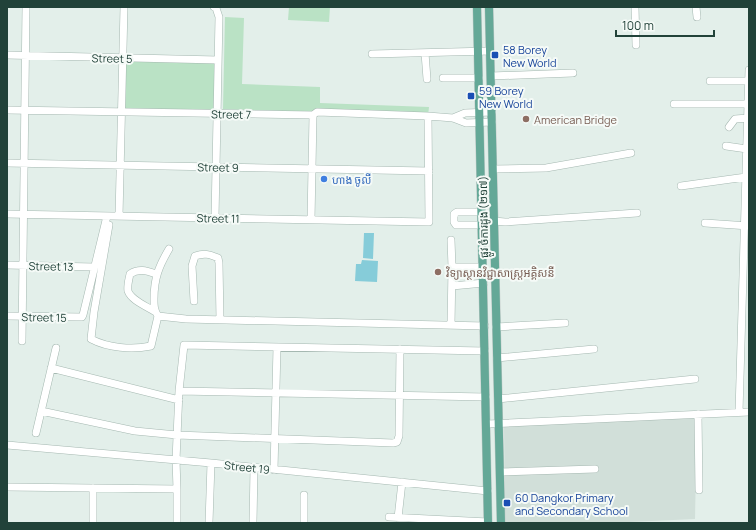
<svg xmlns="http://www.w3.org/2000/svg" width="756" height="530" font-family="Manrope,'Noto Sans Khmer',sans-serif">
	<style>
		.built { fill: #d1dfd9 }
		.green { fill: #bae2c5 }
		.water { fill: #86ccd9 }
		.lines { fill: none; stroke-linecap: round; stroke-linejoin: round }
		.minor-casing { stroke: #a5b8b1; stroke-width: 8 }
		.major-casing { stroke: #c1cac8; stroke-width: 9 }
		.minor { stroke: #fff; stroke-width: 7 }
		.major { stroke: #64a897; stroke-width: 8 }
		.transit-dot { fill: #1a4fb4; stroke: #f5faf7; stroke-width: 1.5 }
		.education-dot { fill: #8d6e63; stroke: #f5faf7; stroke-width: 1.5 }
		.shop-dot { fill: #3f7fe0; stroke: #f5faf7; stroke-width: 1.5 }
		.labels { text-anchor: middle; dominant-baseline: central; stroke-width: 4; stroke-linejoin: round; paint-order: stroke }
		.transit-label { font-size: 11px; fill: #164399; stroke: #f5faf7; text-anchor: start }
		.street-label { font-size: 11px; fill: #214239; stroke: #f5faf7 }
		.education-label { font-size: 11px; fill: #785e54; stroke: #f5faf7; text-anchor: start }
		.shop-label { font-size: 11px; fill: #366cbe; stroke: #f5faf7; text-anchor: start }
	</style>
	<rect width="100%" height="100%" fill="#e3efea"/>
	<!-- built -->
	<path class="built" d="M 697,418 L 695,519 L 608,523 L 505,523 L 504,424 Z"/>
	<!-- green -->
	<path class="green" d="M 289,7 L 330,7 L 329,22 L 288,20 Z
		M 225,17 L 244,18 L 242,84 L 320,87 L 320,103 L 429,107 L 428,116 L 223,109 Z
		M 126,60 L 216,62 L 214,111 L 124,109 Z"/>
	<!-- water -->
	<path class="water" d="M 364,233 L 374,233 L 373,259 L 363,258 Z
		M 362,260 L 378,261 L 377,282 L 355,281 L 356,264 L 361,264 Z"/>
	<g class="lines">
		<defs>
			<path id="minor" d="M 214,7 L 216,8 L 219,17 L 215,218
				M 635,7 L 636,45
				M 696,7 L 697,17
				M 425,53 L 427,79
				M 372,54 L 490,51
				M 7,55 L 218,60
				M 491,76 L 573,73
				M 443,78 L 479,78
				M 710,81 L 749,81
				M 674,104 L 748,104
				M 7,110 L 313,115 L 317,112 L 428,116 L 453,118 L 466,123 L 492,122
				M 453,118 L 465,113 L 492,112
				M 729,127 L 735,119 L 748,118
				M 726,146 L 747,149
				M 7,163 L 429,171
				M 493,169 L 546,168 L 631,153
				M 681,186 L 746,177
				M 482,212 L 457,212 L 454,214 L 454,222 L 456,225 L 482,225
				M 7,214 L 429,222 L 428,116
				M 119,216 L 124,7
				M 311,220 L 313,115
				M 494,221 L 505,222 L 637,213
				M 705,223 L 749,226
				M 109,225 L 94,312 L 91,339 C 108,348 132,350 151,346 L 158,316
				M 451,240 L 452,267 L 483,267
				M 169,249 C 159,266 154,278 154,299 C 154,306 154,310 158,316 L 186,319 L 485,326
				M 7,265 L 94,267
				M 452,286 L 484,283
				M 194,301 L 192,266 L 195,256 C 204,253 209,254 218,258 L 219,263 L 220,320
				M 154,311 C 146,306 131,300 128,291 C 127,286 129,279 130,274 C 139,268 147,271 156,274
				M 7,316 L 82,317 L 83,315 L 107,216
				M 451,325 L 452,267
				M 496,327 L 565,323
				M 22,341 L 26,7
				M 497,358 L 594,349
				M 51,368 L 179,400
				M 179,391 L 486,397
				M 498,399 L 695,379
				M 41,411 L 135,431 L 177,435 L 393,443 L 397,442 L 399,436 L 400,349
				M 739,412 L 749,70
				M 698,414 L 699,490
				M 487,424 L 749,412
				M 36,433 L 56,348
				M 7,445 L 211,463 L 488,491
				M 274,470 L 277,347
				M 500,472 L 595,469
				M 7,487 L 177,489
				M 389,517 L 488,522
				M 398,518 L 402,482
				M 93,523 L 93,488
				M 177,523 L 177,489 L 176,460 L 179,391 L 184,345 L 485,351
				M 209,523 L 211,463
				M 253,523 L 254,468
				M 304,523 L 304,495"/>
			<path id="major" d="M 477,7 L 488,523
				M 489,7 L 501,523"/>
		</defs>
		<!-- minor casing -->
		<use href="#minor" class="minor-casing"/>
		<!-- major casing -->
		<use href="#major" class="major-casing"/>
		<!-- minor -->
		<use href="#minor" class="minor"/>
		<!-- major -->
		<use href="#major" class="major"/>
	</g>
	<!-- markers -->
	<g class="transit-dot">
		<rect x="491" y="51" width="8" height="8" rx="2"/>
		<rect x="467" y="92" width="8" height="8" rx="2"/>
		<rect x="503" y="499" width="8" height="8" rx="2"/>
	</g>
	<g class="education-dot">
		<circle cx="526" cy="119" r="4"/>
		<circle cx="438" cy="272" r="4"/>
	</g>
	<circle class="shop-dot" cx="324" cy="179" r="4"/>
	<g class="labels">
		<!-- transit labels -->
		<g class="transit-label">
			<text x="503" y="49">58 Borey<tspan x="503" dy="13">New World</tspan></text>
			<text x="479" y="90">59 Borey<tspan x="479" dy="13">New World</tspan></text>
			<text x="515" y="497">60 Dangkor Primary<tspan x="515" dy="13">and Secondary School</tspan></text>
		</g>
		<!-- street labels -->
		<g class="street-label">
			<text transform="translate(112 58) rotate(1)">Street 5</text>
			<text transform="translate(231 114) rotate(1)">Street 7</text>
			<text transform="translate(218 167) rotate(1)">Street 9</text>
			<text transform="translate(483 217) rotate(-91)">ផ្លូវ ចំការដូង (២១៧)</text>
			<text transform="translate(218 218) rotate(1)">Street 11</text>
			<text transform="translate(51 266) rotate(1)">Street 13</text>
			<text transform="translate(44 317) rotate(1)">Street 15</text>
			<text transform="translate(247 467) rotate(6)">Street 19</text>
		</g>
		<!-- education labels -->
		<g class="education-label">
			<text x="534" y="119">American Bridge</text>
			<text x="446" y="272">វិទ្យាស្ថានវិជ្ជាសាស្រ្តអគ្គិសនី</text>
		</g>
		<!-- shop labels -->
		<g class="shop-label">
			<text x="332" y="179">ហាង ចូលី</text>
		</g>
	</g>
	<!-- border -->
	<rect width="756" height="530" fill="none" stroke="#214239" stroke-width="16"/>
	<!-- scale -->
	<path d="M616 30v6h98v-6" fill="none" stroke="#214239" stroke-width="2"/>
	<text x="622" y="30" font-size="12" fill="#214239" stroke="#f5faf7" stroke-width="3" paint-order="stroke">100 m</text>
</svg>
